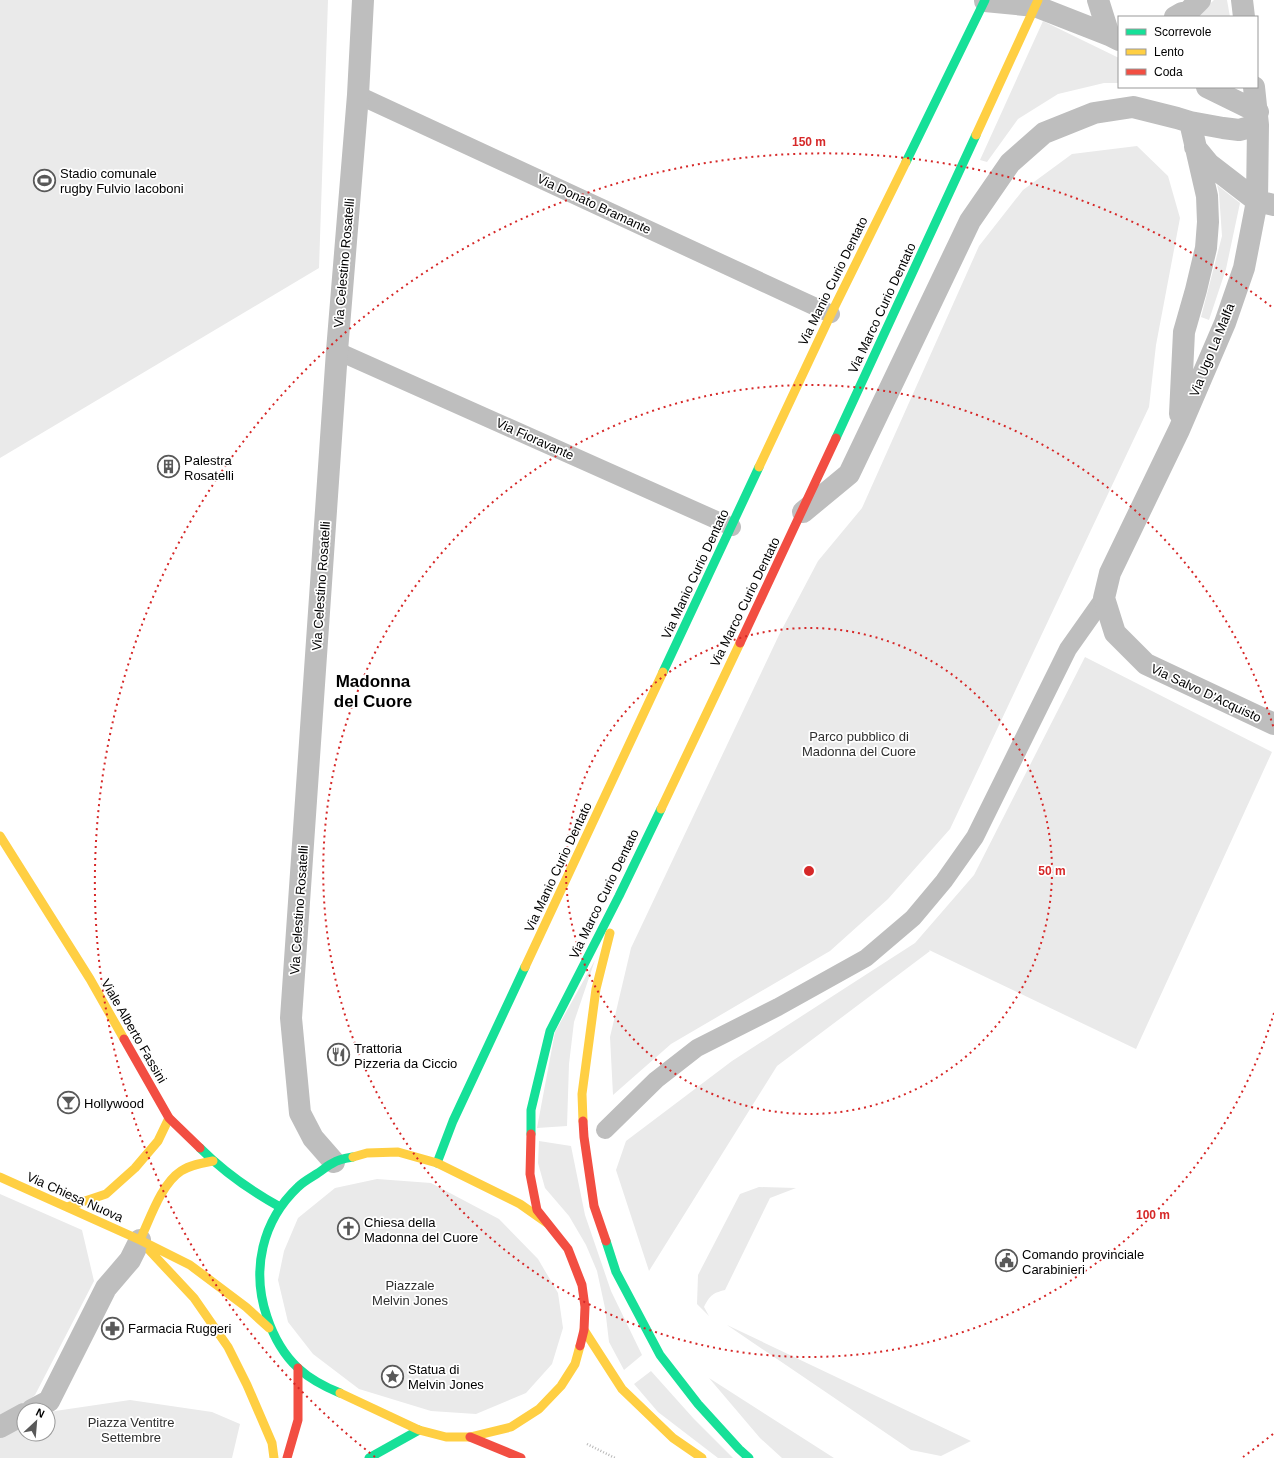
<svg xmlns="http://www.w3.org/2000/svg" width="1274" height="1458" font-family="Helvetica,sans-serif">
	<style>
		.green { fill: #eaeaea }
		.lines { fill: none; stroke-linecap: round; stroke-linejoin: round }
		.path { stroke: #b8b8b8; stroke-width: 2.5; stroke-dasharray: 1 2; stroke-linecap: butt }
		.lane { stroke: #bebebe; stroke-width: 18 }
		.street { stroke: #bebebe; stroke-width: 22 }
		.fast { stroke: #16e098; stroke-width: 9 }
		.slow { stroke: #ffcf43; stroke-width: 9 }
		.jam { stroke: #f24e42; stroke-width: 9 }
		.ring { fill: none; stroke: #d62828; stroke-width: 2; stroke-dasharray: 2 4 }
		.labels { text-anchor: middle; dominant-baseline: central; stroke-width: 3.5; stroke-linejoin: round; paint-order: stroke }
		.poi-label { font-size: 13px; fill: #000; stroke: #fff; text-anchor: start }
		.street-label { font-size: 13px; fill: #000; stroke: #fff }
		.park-label { font-size: 13px; fill: #2f2f2f; stroke: #fff }
		.district-label { font-size: 17px; font-weight: bold; fill: #000; stroke: #fff }
		.centre { fill: #d62828; stroke: #fff; stroke-width: 2 }
		.ring-label { font-size: 12px; text-anchor: middle; font-weight: bold; fill: #d62828; stroke: #fff; stroke-width: 3.5; stroke-linejoin: round; paint-order: stroke }
	</style>
	<rect width="100%" height="100%" fill="#fff"/>
	<!-- green -->
	<path class="green" d="M 0,0 L 328,0 L 319,268 L 0,458 Z
		M 1214,0 L 1227,0 L 1230,17 L 1196,17 Z
		M 1043,21 L 1119,58 L 1119,83 L 1104,83 L 1058,94 L 1018,119 L 987,162 L 980,160 Z
		M 1137,146 L 1168,176 L 1180,218 L 1156,345 L 1149,407 L 950,829 L 888,899 L 830,951 L 671,1044 L 613,1095 L 610,1037 L 631,948 L 779,635 L 818,561 L 862,508 L 979,246 L 1023,190 L 1072,154 Z
		M 1217,185 L 1240,203 L 1226,269 L 1209,320 L 1201,317 L 1222,236 L 1219,193 Z
		M 1085,657 L 1272,752 L 1136,1049 L 929,950 L 930,951 L 777,1066 L 649,1271 L 616,1170 L 626,1141 L 732,1061 L 915,943 L 974,875 Z
		M 595,960 L 574,1022 L 569,1064 L 567,1126 L 537,1128 L 555,1032 Z
		M 539,1141 L 571,1146 L 585,1215 L 611,1291 L 642,1355 L 624,1370 L 609,1342 L 605,1308 L 597,1271 L 586,1245 L 569,1216 L 545,1188 L 538,1163 Z
		M 377,1179 L 431,1183 L 499,1219 L 538,1259 L 558,1293 L 563,1328 L 552,1364 L 526,1393 L 476,1414 L 431,1411 L 359,1389 L 313,1354 L 288,1322 L 278,1280 L 284,1251 L 298,1218 L 335,1188 Z
		M 759,1187 L 796,1188 L 770,1198 L 725,1290 C 713,1293 710,1295 704,1307 L 709,1316 L 697,1304 L 698,1275 L 740,1194 Z
		M 0,1194 L 82,1230 L 94,1281 L 35,1395 L 0,1423 Z
		M 727,1325 L 971,1441 L 941,1456 L 911,1450 Z
		M 651,1371 L 694,1419 L 733,1458 L 718,1458 L 658,1412 L 634,1384 Z
		M 709,1378 L 834,1458 L 782,1458 L 760,1438 Z
		M 130,1400 L 212,1412 L 240,1424 L 232,1458 L 0,1458 L 0,1429 L 24,1421 L 24,1434 L 48,1434 L 48,1413 L 55,1411 Z"/>
	<g class="lines">
		<!-- path -->
		<path class="path" d="M 587,1444 L 615,1458"/>
		<!-- lane -->
		<path class="lane" d="M 358,95 L 831,314
			M 337,351 L 732,527
			M 605,1130 L 656,1080 L 697,1048 L 778,1007 L 866,958 L 913,918 L 944,881 L 975,837 L 1068,649 L 1104,598"/>
		<!-- street -->
		<path class="street" d="M 1098,0 L 1109,35
			M 1242,0 L 1244,17
			M 985,1 L 1035,6 L 1109,35 L 1119,40
			M 1175,17 L 1182,13 L 1188,12 L 1200,0
			M 1207,87 L 1258,112
			M 1254,87 L 1258,125 L 1257,201 L 1244,268 L 1225,323 L 1179,430 L 1110,573 L 1104,598 L 1115,633 L 1146,664 L 1274,724
			M 1195,147 L 1209,164 L 1257,201 L 1274,205
			M 1180,414 L 1184,332 L 1196,290 L 1206,248 L 1208,222 L 1207,196 L 1190,122
			M 803,512 L 849,474 L 970,221 L 1010,163 L 1044,133 L 1094,113 L 1133,107 L 1177,118 L 1190,122 L 1223,128 L 1239,130 L 1258,125
			M 334,1162 L 313,1138 L 300,1113 L 291,1018 L 337,351 L 358,95 L 363,0
			M 32,1410 L 49,1401 L 106,1288 L 130,1260 L 140,1240
			M 0,1427 L 24,1414"/>
		<!-- fast -->
		<path class="fast" d="M 906,162 L 985,0
			M 836,438 L 976,135
			M 663,672 L 759,467
			M 531,1134 L 531,1110 L 550,1031 L 619,896 L 661,809
			M 200,1148 C 223,1171 251,1191 280,1207
			M 437,1163 L 453,1121 L 525,967
			M 606,1241 L 616,1272 L 660,1355 L 698,1404 L 739,1449 L 749,1458
			M 340,1393 C 325,1387 310,1379 298,1368 C 284,1355 273,1335 267,1317 C 251,1270 262,1221 298,1187 C 304,1181 312,1177 318,1173 C 323,1170 328,1165 333,1163 C 339,1159 347,1158 353,1157
			M 369,1458 L 419,1430"/>
		<!-- slow -->
		<path class="slow" d="M 976,135 L 1038,0
			M 759,467 L 831,314 L 906,162
			M 661,809 L 740,643
			M 0,836 L 90,979 L 124,1039
			M 525,967 L 663,672
			M 583,1121 L 582,1094 L 596,989 L 610,933
			M 353,1157 L 367,1153 L 398,1152 L 437,1163 L 520,1204 L 547,1223
			M 0,1177 L 140,1240 L 190,1265 L 246,1307 L 269,1328
			M 67,1207 L 106,1194 L 135,1168 L 158,1141 L 169,1118
			M 140,1240 C 150,1219 161,1184 181,1171 C 190,1165 202,1163 213,1161
			M 150,1251 L 194,1298 L 228,1347 L 247,1385 L 272,1443 L 274,1458
			M 584,1330 L 622,1389 L 673,1438 L 702,1458
			M 340,1393 L 419,1430 L 446,1437 L 470,1437 L 511,1427 L 539,1409 L 561,1386 L 575,1364 L 580,1346"/>
		<!-- jam -->
		<path class="jam" d="M 740,643 L 836,438
			M 124,1039 L 169,1118 L 200,1148
			M 583,1121 L 584,1137 L 594,1206 L 606,1241
			M 531,1134 L 530,1174 L 537,1210 L 568,1249 L 582,1285 L 585,1307 L 584,1330 L 580,1346
			M 470,1437 L 521,1458
			M 287,1458 L 298,1420 L 298,1368"/>
	</g>
	<!-- distance rings -->
	<g class="ring">
		<circle cx="809" cy="871" r="243"/>
		<path d="M1274 1013A486 486 0 1 1 1274 729"/>
		<path d="M1273 1434A729 729 0 0 1 1243 1457M375 1457A729 729 0 1 1 1273 308"/>
	</g>
	<!-- icons -->
	<defs>
		<symbol id="stadium-ring" viewBox="-11 -11 22 22"><circle r="9.5" fill="#fff" stroke="#595959" stroke-width="1.5"/><path d="M0-5a6.5 5 0 1 0 0 10a6.5 5 0 1 0 0-10ZM-3.5-1.8h7v3.6h-7Z" fill="#595959"/></symbol>
		<symbol id="building-ring" viewBox="-11 -11 22 22"><circle r="9.5" fill="#fff" stroke="#595959" stroke-width="1.5"/><path d="M-4-6H4V6H1V3H-1V6H-4ZM-2.5-4.3h1.7v1.8h-1.7ZM.8-4.3h1.7v1.8H.8ZM-2.5-1h1.7V.8h-1.7ZM.8-1h1.7V.8H.8Z" fill="#595959"/></symbol>
		<symbol id="restaurant-ring" viewBox="-11 -11 22 22"><circle r="9.5" fill="#fff" stroke="#595959" stroke-width="1.5"/><path d="M-5-6h1v4h1v-4h1v4h1v-4h1v5L-1.5 .5V6h-2V.5L-5-1ZM5-6V6H3V1.5H1.5Q1.5-4 5-6Z" fill="#595959"/></symbol>
		<symbol id="bar-ring" viewBox="-11 -11 22 22"><circle r="9.5" fill="#fff" stroke="#595959" stroke-width="1.5"/><path d="M-6-5H6L.8 .8V4.5H3.5V6h-7V4.5H-.8V.8Z" fill="#595959"/></symbol>
		<symbol id="church-ring" viewBox="-11 -11 22 22"><circle r="9.5" fill="#fff" stroke="#595959" stroke-width="1.5"/><path d="M-1.2-6h2.4v3.5h3.3v2.4h-3.3V6h-2.4V-.1h-3.3v-2.4h3.3Z" fill="#595959"/></symbol>
		<symbol id="civic-ring" viewBox="-11 -11 22 22"><circle r="9.5" fill="#fff" stroke="#595959" stroke-width="1.5"/><path d="M-.6-6.5H3V-4.5H.6V-3L4-1V1h2V6H-6V1h2V-1L-.6-3ZM-1.2 2.5V6h2.4V2.5Z" fill="#595959"/></symbol>
		<symbol id="pharmacy-ring" viewBox="-11 -11 22 22"><circle r="9.5" fill="#fff" stroke="#595959" stroke-width="1.5"/><path d="M-2-6h4v4h4v4h-4v4h-4v-4h-4v-4h4Z" fill="#595959"/></symbol>
		<symbol id="sight-ring" viewBox="-11 -11 22 22"><circle r="9.5" fill="#fff" stroke="#595959" stroke-width="1.5"/><path d="M0-6L1.8-2.2L6-1.7L2.9 1.2L3.7 5.4L0 3.3L-3.7 5.4L-2.9 1.2L-6-1.7L-1.8-2.2Z" fill="#595959"/></symbol>
	</defs>
	<g fill-rule="evenodd">
		<use href="#stadium-ring" x="32" y="168" width="25" height="25"/>
		<use href="#building-ring" x="156" y="454" width="25" height="25"/>
		<use href="#restaurant-ring" x="326" y="1042" width="25" height="25"/>
		<use href="#bar-ring" x="56" y="1090" width="25" height="25"/>
		<use href="#church-ring" x="336" y="1216" width="25" height="25"/>
		<use href="#civic-ring" x="994" y="1248" width="25" height="25"/>
		<use href="#pharmacy-ring" x="100" y="1316" width="25" height="25"/>
		<use href="#sight-ring" x="380" y="1364" width="25" height="25"/>
	</g>
	<g class="labels">
		<!-- poi labels -->
		<g class="poi-label">
			<text x="60" y="173">Stadio comunale<tspan x="60" dy="15">rugby Fulvio Iacoboni</tspan></text>
			<text x="184" y="460">Palestra<tspan x="184" dy="15">Rosatelli</tspan></text>
			<text x="354" y="1048">Trattoria<tspan x="354" dy="15">Pizzeria da Ciccio</tspan></text>
			<text x="84" y="1103">Hollywood</text>
			<text x="364" y="1222">Chiesa della<tspan x="364" dy="15">Madonna del Cuore</tspan></text>
			<text x="1022" y="1254">Comando provinciale<tspan x="1022" dy="15">Carabinieri</tspan></text>
			<text x="128" y="1328">Farmacia Ruggeri</text>
			<text x="408" y="1369">Statua di<tspan x="408" dy="15">Melvin Jones</tspan></text>
		</g>
		<!-- street labels -->
		<g class="street-label">
			<text transform="translate(594 204) rotate(25)">Via Donato Bramante</text>
			<text transform="translate(344 263) rotate(-85)">Via Celestino Rosatelli</text>
			<text transform="translate(833 281) rotate(-64)">Via Manio Curio Dentato</text>
			<text transform="translate(882 308) rotate(-65)">Via Marco Curio Dentato</text>
			<text transform="translate(1212 350) rotate(-68)">Via Ugo La Malfa</text>
			<text transform="translate(535 439) rotate(24)">Via Fioravante</text>
			<text transform="translate(695 574) rotate(-65)">Via Manio Curio Dentato</text>
			<text transform="translate(321 586) rotate(-86)">Via Celestino Rosatelli</text>
			<text transform="translate(745 602) rotate(-64)">Via Marco Curio Dentato</text>
			<text transform="translate(1206 693) rotate(25)">Via Salvo D'Acquisto</text>
			<text transform="translate(558 867) rotate(-65)">Via Manio Curio Dentato</text>
			<text transform="translate(604 894) rotate(-64)">Via Marco Curio Dentato</text>
			<text transform="translate(299 910) rotate(-86)">Via Celestino Rosatelli</text>
			<text transform="translate(134 1031) rotate(60)">Viale Alberto Fassini</text>
			<text transform="translate(75 1197) rotate(24)">Via Chiesa Nuova</text>
		</g>
		<!-- park labels -->
		<g class="park-label">
			<text x="859" y="736">Parco pubblico di<tspan x="859" dy="15">Madonna del Cuore</tspan></text>
			<text x="410" y="1285">Piazzale<tspan x="410" dy="15">Melvin Jones</tspan></text>
			<text x="131" y="1422">Piazza Ventitre<tspan x="131" dy="15">Settembre</tspan></text>
		</g>
		<!-- district labels -->
		<g class="district-label">
			<text x="373" y="681">Madonna<tspan x="373" dy="20">del Cuore</tspan></text>
		</g>
	</g>
	<circle cx="809" cy="871" r="6" class="centre"/>
	<g class="ring-label">
		<text x="809" y="146">150 m</text>
		<text x="1052" y="875">50 m</text>
		<text x="1153" y="1219">100 m</text>
	</g>
	<!-- legend -->
	<rect x="1118" y="16" width="140" height="72" fill="#ffffff" stroke="#999999"/>
	<rect x="1126" y="29" width="20" height="6" fill="#16e098" stroke="#999999"/>
	<text x="1154" y="36" font-size="12" fill="#000000">Scorrevole</text>
	<rect x="1126" y="49" width="20" height="6" fill="#ffcf43" stroke="#999999"/>
	<text x="1154" y="56" font-size="12" fill="#000000">Lento</text>
	<rect x="1126" y="69" width="20" height="6" fill="#f24e42" stroke="#999999"/>
	<text x="1154" y="76" font-size="12" fill="#000000">Coda</text>
	<!-- north arrow -->
	<g transform="translate(36 1422) rotate(26)"><circle r="19" fill="#ffffff" stroke="#999999"/>
	<path d="M0-3L7 15L0 10L-7 15Z" fill="#595959"/>
	<text y="-6" font-size="11" font-weight="bold" text-anchor="middle" fill="#000000">N</text>
	</g>
</svg>
